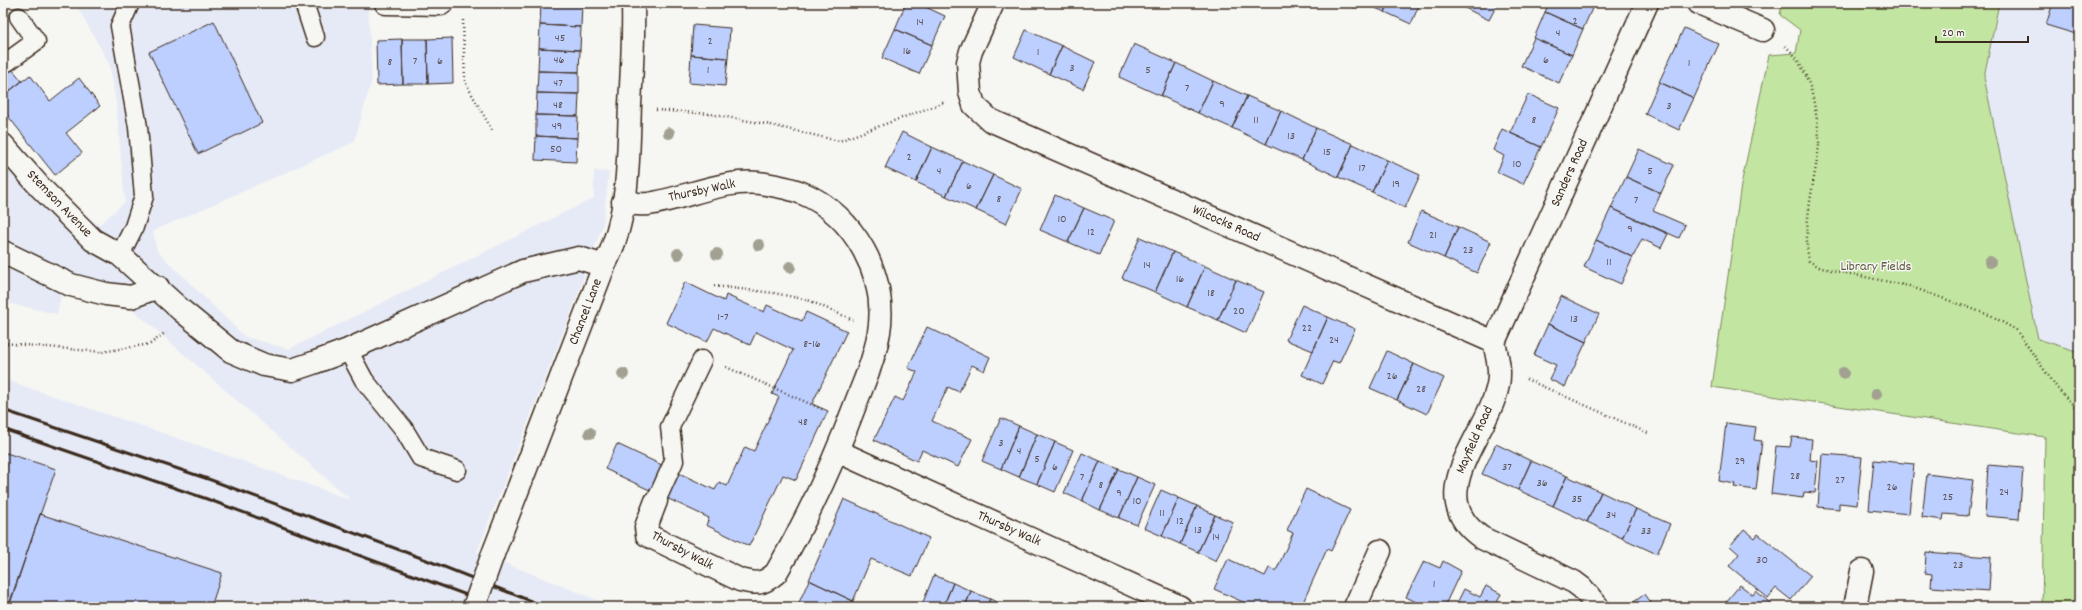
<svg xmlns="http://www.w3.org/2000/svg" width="2082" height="610" font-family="Dekko,sans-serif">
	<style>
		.built { fill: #e5eaf6 }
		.green { fill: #c2e6a1; stroke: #7e8860 }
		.building { fill: #bdcfff; stroke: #3b2a1e }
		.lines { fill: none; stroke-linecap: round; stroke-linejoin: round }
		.service-casing { stroke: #3b2a1e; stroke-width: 21 }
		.minor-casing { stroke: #3b2a1e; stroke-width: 25 }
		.path { stroke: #3b2a1e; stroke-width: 2.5; stroke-dasharray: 1 3; stroke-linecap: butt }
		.service { stroke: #f6f6f2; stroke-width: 18 }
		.minor { stroke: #f6f6f2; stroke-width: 22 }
		.rail { stroke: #3b2a1e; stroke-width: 3 }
		.minor-bridge-casing { stroke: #3b2a1e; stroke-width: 25; stroke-linecap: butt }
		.minor-bridge { stroke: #f6f6f2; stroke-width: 22 }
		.tree { fill: #a2a090 }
		.labels { text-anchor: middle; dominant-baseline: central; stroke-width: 3; stroke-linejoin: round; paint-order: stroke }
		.number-label { font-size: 12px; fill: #5c5356 }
		.street-label { font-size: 14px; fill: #3b2a1e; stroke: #f6f6f2 }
		.park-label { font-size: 14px; fill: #5d593f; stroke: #f6f6f2 }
	</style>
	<rect width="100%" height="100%" fill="#f6f6f2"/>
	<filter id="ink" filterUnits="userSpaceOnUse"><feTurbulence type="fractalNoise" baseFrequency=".025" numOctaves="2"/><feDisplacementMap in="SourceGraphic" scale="8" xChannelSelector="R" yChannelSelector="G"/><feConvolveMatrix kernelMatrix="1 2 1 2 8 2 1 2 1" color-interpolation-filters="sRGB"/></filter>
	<g filter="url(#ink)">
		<!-- built -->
		<path class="built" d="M 75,3 L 368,3 L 372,79 L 354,142 L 153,231 L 157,251 L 245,337 L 289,349 L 594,198 L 594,171 L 609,172 L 603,224 L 572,310 L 477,552 L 615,607 L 3,607 L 3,379 L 215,451 L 351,500 L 131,308 L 61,295 L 57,314 L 3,302 L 3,141 L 76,209 L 99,225 L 125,202 L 116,101 L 109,63 Z
			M 1999,3 L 2079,3 L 2079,352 L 2038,339 L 1984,77 Z"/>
		<!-- green -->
		<path class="green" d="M 1782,3 L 1999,3 L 1984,77 L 2038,339 L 2079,352 L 2079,607 L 2042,607 L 2045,437 L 1712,387 L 1741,185 L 1769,55 L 1796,53 L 1800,30 L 1780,15 Z"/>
		<!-- building -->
		<path class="building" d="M 541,3 L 582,4 L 581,27 L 540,25 Z
			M 906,3 L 917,3 L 945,16 L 932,45 L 895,29 Z
			M 1344,3 L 1357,3 L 1355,8 Z
			M 1363,3 L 1389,3 L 1385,12 Z
			M 1389,3 L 1420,3 L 1411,24 L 1385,12 Z
			M 1454,3 L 1467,3 L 1465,8 Z
			M 1467,3 L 1498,3 L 1489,20 L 1465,8 Z
			M 1549,3 L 1592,3 L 1594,4 L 1583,29 L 1545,12 Z
			M 2053,3 L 2079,3 L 2079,35 L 2046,25 Z
			M 1545,12 L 1583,29 L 1572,55 L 1534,38 Z
			M 214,21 L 262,123 L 198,154 L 149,52 Z
			M 540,25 L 581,27 L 580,50 L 539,48 Z
			M 693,25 L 730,28 L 728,58 L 691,55 Z
			M 1684,28 L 1719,44 L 1694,98 L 1659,82 Z
			M 895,29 L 932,45 L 919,74 L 882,58 Z
			M 1026,30 L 1062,46 L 1049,74 L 1014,57 Z
			M 452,38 L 453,83 L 428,84 L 427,39 Z
			M 1534,38 L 1572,55 L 1559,83 L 1521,66 Z
			M 402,39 L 403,84 L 377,85 L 376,40 Z
			M 402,39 L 427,39 L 428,84 L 403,84 Z
			M 1134,44 L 1176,63 L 1161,96 L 1119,77 Z
			M 1062,46 L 1095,62 L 1083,89 L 1049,74 Z
			M 539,48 L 580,50 L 579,72 L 538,71 Z
			M 691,55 L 728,58 L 725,86 L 689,83 Z
			M 3,58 L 22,81 L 3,96 Z
			M 1176,63 L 1213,81 L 1198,113 L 1161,96 Z
			M 538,71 L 579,72 L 579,94 L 537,93 Z
			M 30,75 L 50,101 L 79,78 L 100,106 L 66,133 L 82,153 L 55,175 L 3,110 L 3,96 Z
			M 1213,81 L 1247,96 L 1232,128 L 1198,113 Z
			M 1659,82 L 1694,98 L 1679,130 L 1645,114 Z
			M 537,93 L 579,94 L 578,116 L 536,115 Z
			M 1528,94 L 1559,108 L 1541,147 L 1510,133 Z
			M 1247,96 L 1281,111 L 1266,144 L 1232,128 Z
			M 1281,111 L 1316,128 L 1302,160 L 1266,144 Z
			M 536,115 L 578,116 L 577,138 L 536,136 Z
			M 1316,128 L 1353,144 L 1338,177 L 1302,160 Z
			M 1502,129 L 1541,147 L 1523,184 L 1497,172 L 1504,156 L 1493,150 Z
			M 902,132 L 932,147 L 916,182 L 885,168 Z
			M 536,136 L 577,138 L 576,162 L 535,160 Z
			M 1353,144 L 1387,160 L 1372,192 L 1338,177 Z
			M 932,147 L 963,161 L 946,196 L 916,182 Z
			M 1639,149 L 1674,165 L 1661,193 L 1626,177 Z
			M 1387,160 L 1420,175 L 1405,208 L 1372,192 Z
			M 963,161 L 993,175 L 976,210 L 946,196 Z
			M 993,175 L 1022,189 L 1006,224 L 976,210 Z
			M 1626,177 L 1661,193 L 1653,211 L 1685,225 L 1679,238 L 1611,208 Z
			M 1055,195 L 1084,208 L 1068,242 L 1040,230 Z
			M 1084,208 L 1114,221 L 1099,255 L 1068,242 Z
			M 1611,208 L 1668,234 L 1661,248 L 1642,239 L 1633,257 L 1596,240 Z
			M 1421,211 L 1458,227 L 1444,258 L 1408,242 Z
			M 1458,227 L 1491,242 L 1477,273 L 1444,258 Z
			M 1140,237 L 1173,252 L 1155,292 L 1122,278 Z
			M 1596,240 L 1633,257 L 1621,284 L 1584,267 Z
			M 1173,252 L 1205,266 L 1187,307 L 1155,292 Z
			M 1205,266 L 1236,280 L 1218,320 L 1187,307 Z
			M 1236,280 L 1264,292 L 1246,333 L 1218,320 Z
			M 685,282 L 724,301 L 726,295 L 764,312 L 767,305 L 802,321 L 806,312 L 847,331 L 812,404 L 828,411 L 796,480 L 783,475 L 749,546 L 706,525 L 709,518 L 605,469 L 617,444 L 715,490 L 719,482 L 727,486 L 745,447 L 754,451 L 779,397 L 772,394 L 793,350 L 756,332 L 750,345 L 714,328 L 707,342 L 666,323 Z
			M 1561,296 L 1599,314 L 1586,342 L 1548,324 Z
			M 1302,305 L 1328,317 L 1313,351 L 1286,340 Z
			M 1328,317 L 1355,329 L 1339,363 L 1333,361 L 1322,384 L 1302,375 Z
			M 1548,324 L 1586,342 L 1565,387 L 1549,379 L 1556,365 L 1534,355 Z
			M 927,327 L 990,357 L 984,371 L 972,365 L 959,392 L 948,387 L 932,421 L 972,439 L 958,467 L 922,450 L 917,461 L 874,440 L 895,397 L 903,401 L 917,372 L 908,368 Z
			M 1387,351 L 1414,364 L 1397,400 L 1370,388 Z
			M 1414,364 L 1444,378 L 1427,414 L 1397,400 Z
			M 1001,418 L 1019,426 L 1001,469 L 982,461 Z
			M 1726,423 L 1756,427 L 1754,440 L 1762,441 L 1756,490 L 1734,487 L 1735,484 L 1719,481 Z
			M 1019,426 L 1037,434 L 1019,477 L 1001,469 Z
			M 1037,434 L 1055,442 L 1037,484 L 1019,477 Z
			M 1792,437 L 1812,439 L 1810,460 L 1818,461 L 1815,493 L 1804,492 L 1803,498 L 1771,494 L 1776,446 L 1790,447 Z
			M 1055,442 L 1073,450 L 1055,492 L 1037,484 Z
			M 1496,444 L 1531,461 L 1518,490 L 1482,474 Z
			M 3,452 L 56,469 L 8,607 L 3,607 Z
			M 1082,453 L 1100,461 L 1082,501 L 1064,493 Z
			M 1822,454 L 1862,457 L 1857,505 L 1839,503 L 1839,509 L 1818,507 Z
			M 1874,460 L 1914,464 L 1909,514 L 1869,510 Z
			M 1100,461 L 1119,469 L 1100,510 L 1082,501 Z
			M 1531,461 L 1567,476 L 1553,506 L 1518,490 Z
			M 1988,465 L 2023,468 L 2019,519 L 1985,516 Z
			M 1119,469 L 1137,477 L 1119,518 L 1100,510 Z
			M 1927,474 L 1973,480 L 1968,516 L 1944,514 L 1943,520 L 1922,517 Z
			M 1567,476 L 1601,492 L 1587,522 L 1553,506 Z
			M 1137,477 L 1155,485 L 1137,525 L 1119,518 Z
			M 1306,489 L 1350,510 L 1331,551 L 1327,549 L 1301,607 L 1254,607 L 1214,589 L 1228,559 L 1265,576 L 1269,568 L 1276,571 L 1293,533 L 1287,530 Z
			M 1161,490 L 1179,498 L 1162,536 L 1144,528 Z
			M 1601,492 L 1636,509 L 1622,538 L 1587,522 Z
			M 1179,498 L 1197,506 L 1180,544 L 1162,536 Z
			M 844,499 L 929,538 L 912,576 L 871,559 L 853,601 L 809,580 Z
			M 1197,506 L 1215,515 L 1198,552 L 1180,544 Z
			M 1636,509 L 1670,524 L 1657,554 L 1622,538 Z
			M 40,514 L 222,573 L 211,607 L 9,607 Z
			M 1215,515 L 1233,522 L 1216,561 L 1198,552 Z
			M 1744,529 L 1755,538 L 1758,534 L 1811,576 L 1791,600 L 1776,588 L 1768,598 L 1729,566 L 1739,554 L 1730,546 Z
			M 1926,552 L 1991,557 L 1989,591 L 1931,587 L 1932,574 L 1925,573 Z
			M 1424,561 L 1440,568 L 1443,561 L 1461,571 L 1444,607 L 1426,607 L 1406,597 Z
			M 934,575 L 953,583 L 943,607 L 921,607 Z
			M 809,580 L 853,601 L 850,607 L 797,607 Z
			M 953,583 L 971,591 L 965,607 L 943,607 Z
			M 1740,585 L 1753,595 L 1756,591 L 1775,607 L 1732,607 L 1726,602 Z
			M 1486,586 L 1501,594 L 1495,607 L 1455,607 L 1464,589 L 1480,597 Z
			M 971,591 L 990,599 L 986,607 L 965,607 Z
			M 1645,594 L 1654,607 L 1627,607 Z
			M 990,599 L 1008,607 L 986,607 Z
			M 1512,601 L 1526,607 L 1509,607 Z
			M 1937,602 L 2002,606 L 1937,607 Z"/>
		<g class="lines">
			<defs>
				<path id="service" d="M 304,3 L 315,37
					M 7,62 L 36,41 L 19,17
					M 120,255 L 134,227 L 144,196 L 138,127 L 120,26 L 130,3
					M 348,350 L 364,380 L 403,428 L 421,458 L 457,470
					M 656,501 L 674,461 L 670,427 L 702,360"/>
				<path id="minor" d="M 386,3 L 441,4 L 442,3
					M 993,3 L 971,51 L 968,62 L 970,92 L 974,105 L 990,120 L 1494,342
					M 1699,3 L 1763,30
					M 3,145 L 40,187 L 93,240 L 120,255 L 181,310 L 231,351 L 264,365 L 292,370 L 313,363 L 348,350 L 523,271 L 579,258 L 604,266
					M 623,202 C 631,203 640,205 648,204 C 688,198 726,177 766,184 C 778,186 792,189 802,193 C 855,215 888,277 879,332 C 875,357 866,377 857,400 C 835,459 808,518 776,573 C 762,585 757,584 740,580 L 647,535 L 646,527 L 656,501
					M 3,252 L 71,285 L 106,294 L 131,297 L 158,287
					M 1494,342 L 1647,3
					M 1494,342 C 1497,356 1501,370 1498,385 C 1488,436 1420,495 1482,538 L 1574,582 L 1582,588 L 1598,607
					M 837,451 L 1180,607
					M 493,554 L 604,266 C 630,216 628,159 630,104 C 632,70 634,37 633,3
					M 1355,607 L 1380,551
					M 1855,607 L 1862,571"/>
			</defs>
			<!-- service casing -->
			<use href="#service" class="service-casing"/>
			<!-- minor casing -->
			<use href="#minor" class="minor-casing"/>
			<!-- path -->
			<path class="path" d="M 463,20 L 465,82 L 492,130
				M 1785,46 C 1795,54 1804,69 1808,81 C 1813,93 1820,132 1819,145 C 1815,181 1802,224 1809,261 L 1821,268 L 1909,286 L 1992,316 L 2016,330 L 2058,389 L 2079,411
				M 656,110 L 710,114 L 771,125 L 839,141 L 945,102
				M 714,286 L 774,293 L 808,300 L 853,320
				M 3,343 L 102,352 L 150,344 L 166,332
				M 726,367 L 824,410
				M 1526,379 L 1650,434"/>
			<!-- service -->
			<use href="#service" class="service"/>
			<!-- minor -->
			<use href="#minor" class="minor"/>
			<!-- rail -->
			<path class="rail" d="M 3,410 L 211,480 L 424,559 L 546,607
				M 3,429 L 207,499 L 499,607"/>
			<defs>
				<path id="minor-bridge" d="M 474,607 L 493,554"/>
			</defs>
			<!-- minor-bridge casing -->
			<use href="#minor-bridge" class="minor-bridge-casing"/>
			<!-- minor-bridge -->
			<use href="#minor-bridge" class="minor-bridge"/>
		</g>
		<!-- trees -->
		<g class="tree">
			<circle cx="669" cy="133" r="6"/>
			<circle cx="759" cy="245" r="6"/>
			<circle cx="678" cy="254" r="6"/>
			<circle cx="717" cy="254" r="6"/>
			<circle cx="1990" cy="262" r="6"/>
			<circle cx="790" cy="267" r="6"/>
			<circle cx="1843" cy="373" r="6"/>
			<circle cx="623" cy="374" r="6"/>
			<circle cx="1876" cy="394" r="6"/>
			<circle cx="590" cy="433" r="6"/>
		</g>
	</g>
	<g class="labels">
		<!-- number labels -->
		<g class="number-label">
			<text x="1575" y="21">2</text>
			<text x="920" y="22">14</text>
			<text x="1558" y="33">4</text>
			<text x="560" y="38">45</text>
			<text x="710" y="41">2</text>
			<text x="907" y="51">16</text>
			<text x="1038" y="52">1</text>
			<text x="559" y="60">46</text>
			<text x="1546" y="60">6</text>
			<text x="415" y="61">7</text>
			<text x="440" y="61">6</text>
			<text x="390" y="62">8</text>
			<text x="1689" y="63">1</text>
			<text x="1072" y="68">3</text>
			<text x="708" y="70">1</text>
			<text x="1148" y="70">5</text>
			<text x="558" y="83">47</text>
			<text x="1187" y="88">7</text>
			<text x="1222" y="104">9</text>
			<text x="558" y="105">48</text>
			<text x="1669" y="106">3</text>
			<text x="1256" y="120">11</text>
			<text x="1534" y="120">8</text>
			<text x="557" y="126">49</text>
			<text x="1291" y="136">13</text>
			<text x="556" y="149">50</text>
			<text x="1327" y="152">15</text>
			<text x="909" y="157">2</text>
			<text x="1517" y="164">10</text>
			<text x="1362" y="168">17</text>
			<text x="939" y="171">4</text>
			<text x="1650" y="171">5</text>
			<text x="1396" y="184">19</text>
			<text x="969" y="186">6</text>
			<text x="999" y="199">8</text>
			<text x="1636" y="200">7</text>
			<text x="1062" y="219">10</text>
			<text x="1630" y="229">9</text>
			<text x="1091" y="232">12</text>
			<text x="1433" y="235">21</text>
			<text x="1468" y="250">23</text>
			<text x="1609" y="262">11</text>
			<text x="1147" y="265">14</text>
			<text x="1180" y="279">16</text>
			<text x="1211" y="293">18</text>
			<text x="1239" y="311">20</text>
			<text x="723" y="317">1-7</text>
			<text x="1574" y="319">13</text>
			<text x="1307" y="328">22</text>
			<text x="1334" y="340">24</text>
			<text x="812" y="344">8-16</text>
			<text x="1392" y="376">26</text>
			<text x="1421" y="389">28</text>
			<text x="803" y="422">48</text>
			<text x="1001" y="443">3</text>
			<text x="1019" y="451">4</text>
			<text x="1037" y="459">5</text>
			<text x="1740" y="461">29</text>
			<text x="1055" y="467">6</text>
			<text x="1507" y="467">37</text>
			<text x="1795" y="476">28</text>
			<text x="1082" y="477">7</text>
			<text x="1840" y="480">27</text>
			<text x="1542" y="483">36</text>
			<text x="1101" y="485">8</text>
			<text x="1892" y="487">26</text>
			<text x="2004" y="492">24</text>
			<text x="1119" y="493">9</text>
			<text x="1948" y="497">25</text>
			<text x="1577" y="499">35</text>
			<text x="1137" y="501">10</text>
			<text x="1162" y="513">11</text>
			<text x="1611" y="515">34</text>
			<text x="1180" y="521">12</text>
			<text x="1198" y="530">13</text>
			<text x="1646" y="531">33</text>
			<text x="1216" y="537">14</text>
			<text x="1762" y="560">30</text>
			<text x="1958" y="565">23</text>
			<text x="1434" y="584">1</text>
		</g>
		<!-- street labels -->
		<g class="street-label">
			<text transform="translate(1570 173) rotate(-66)">Sanders Road</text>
			<text transform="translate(702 191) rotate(-12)">Thursby Walk</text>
			<text transform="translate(59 204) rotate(46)">Stemson Avenue</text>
			<text transform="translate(1226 224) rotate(24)">Wilcocks Road</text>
			<text transform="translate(586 312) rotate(-69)">Chancel Lane</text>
			<text transform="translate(1475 440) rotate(-66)">Mayfield Road</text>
			<text transform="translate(1009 529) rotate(24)">Thursby Walk</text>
			<text transform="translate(682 551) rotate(28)">Thursby Walk</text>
		</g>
		<!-- park labels -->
		<g class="park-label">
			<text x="1876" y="267">Library Fields</text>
		</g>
	</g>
	<!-- margin -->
	<rect width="2082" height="610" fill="none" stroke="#f6f6f2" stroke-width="16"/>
	<rect x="8" y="8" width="2066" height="594" fill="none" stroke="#3b2a1e" stroke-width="1.5" filter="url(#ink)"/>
	<!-- scale -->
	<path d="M1936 36v6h92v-6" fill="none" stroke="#3b2a1e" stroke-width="2"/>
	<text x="1942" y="36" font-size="12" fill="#3b2a1e" stroke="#f6f6f2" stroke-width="3" paint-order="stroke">20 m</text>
</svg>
